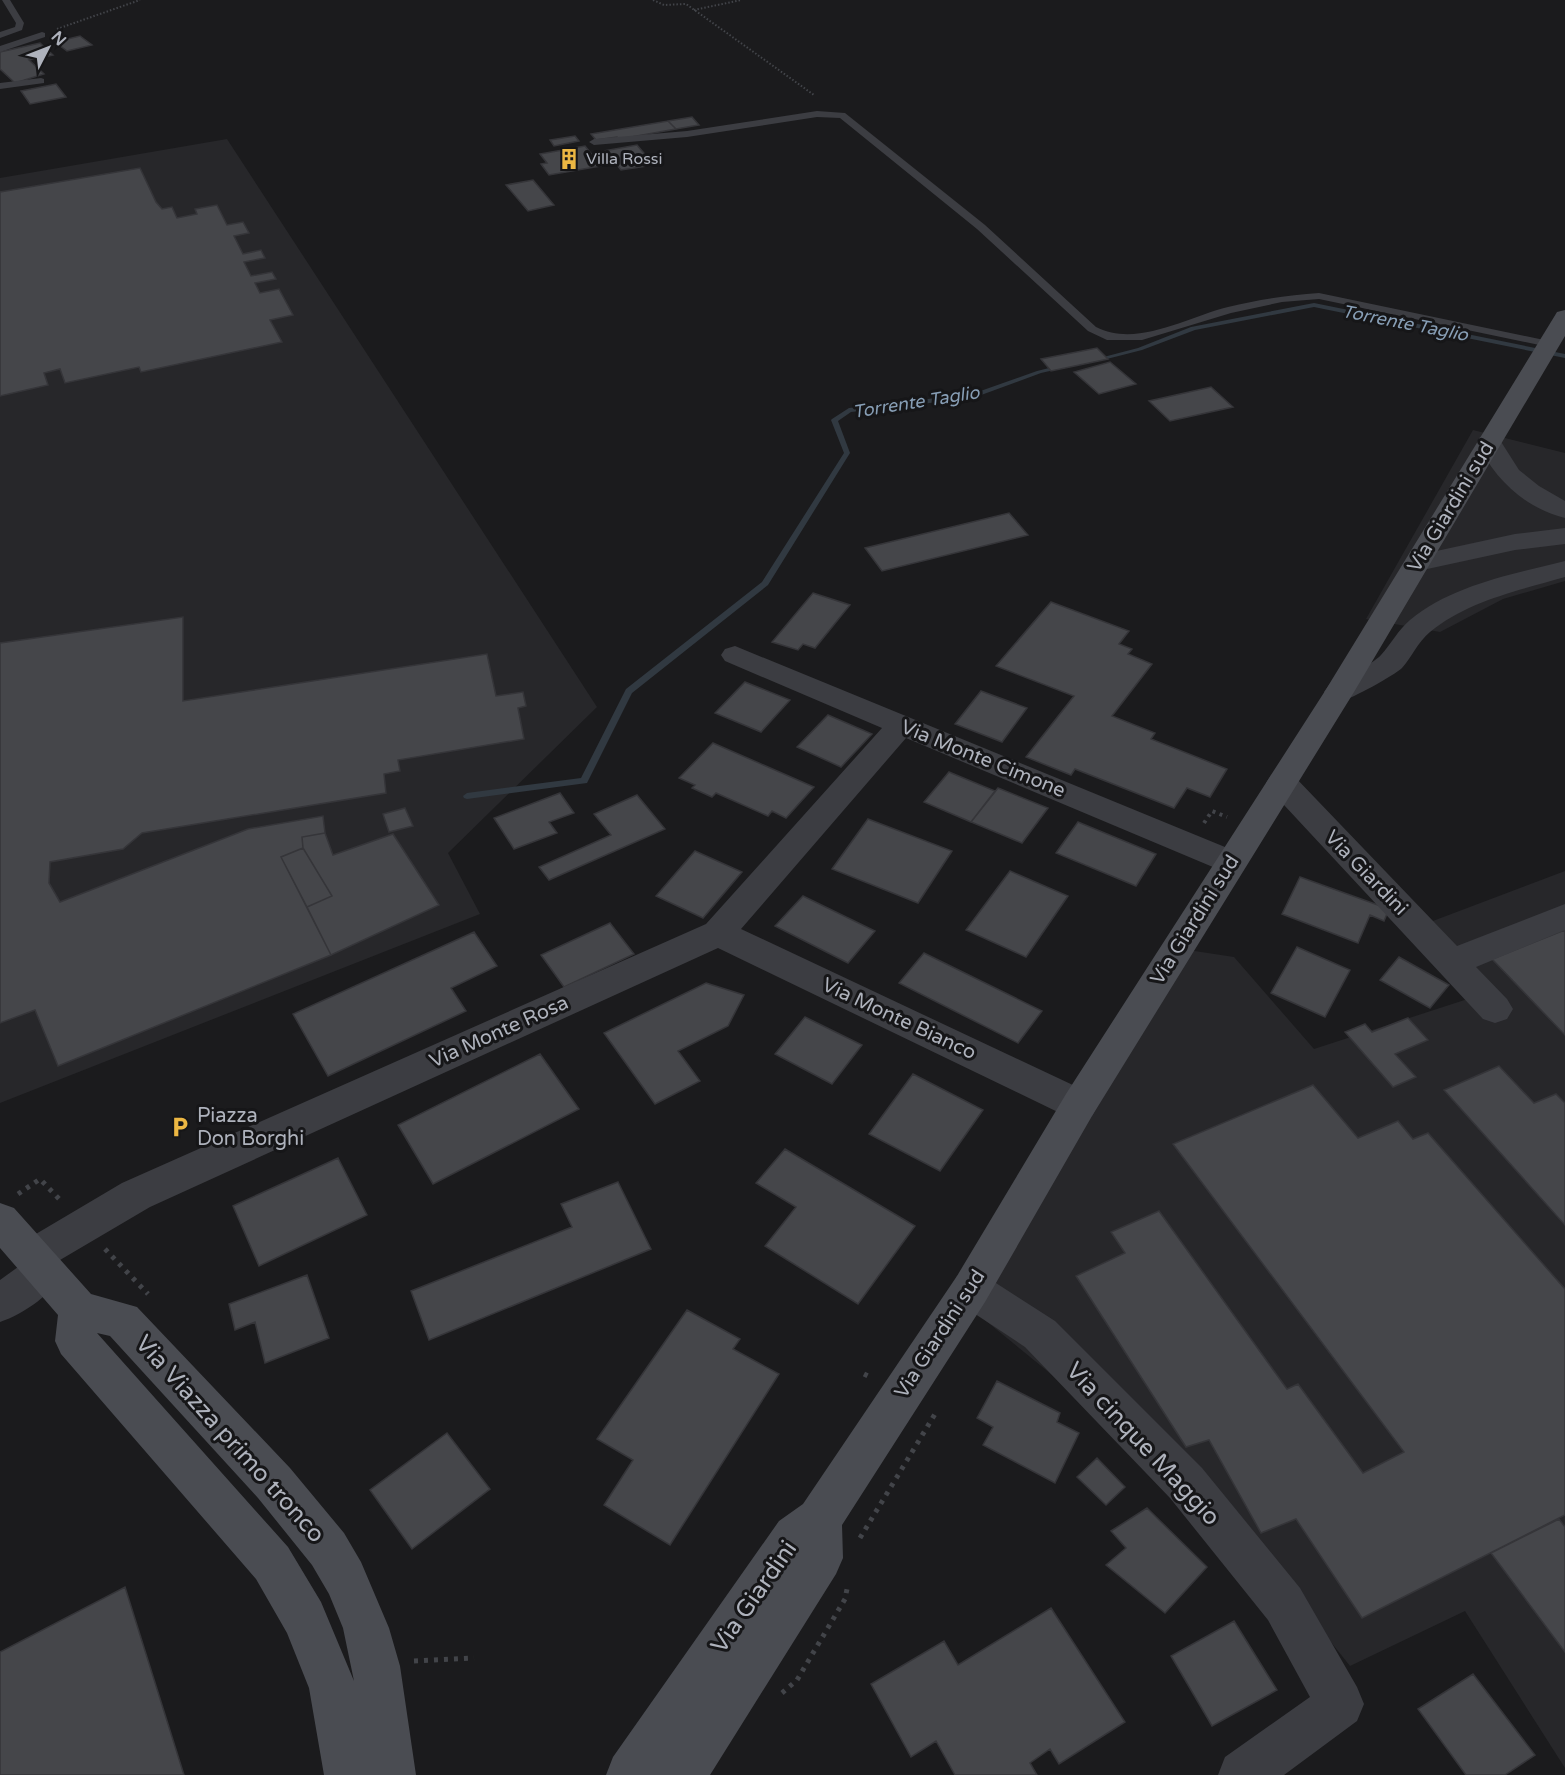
<svg xmlns="http://www.w3.org/2000/svg" width="1565" height="1775" font-family="'Varela Round',sans-serif">
	<style>
		.built { fill: #27272a }
		.lines { fill: none; stroke-linecap: round; stroke-linejoin: round }
		.stream { fill: #313941; fill-rule: evenodd }
		.building { fill: #45464a; stroke: #353539; stroke-width: 1.5 }
		.path-far2 { stroke: #424449; stroke-width: 2; stroke-dasharray: 1.5 2; stroke-linecap: butt }
		.path-far1 { stroke: #424449; stroke-width: 4; stroke-dasharray: 3 4.5; stroke-linecap: butt }
		.path { stroke: #424449; stroke-width: 5; stroke-dasharray: 4 6; stroke-linecap: butt }
		.lane { fill: #3c3d42; fill-rule: evenodd }
		.street { fill: #3c3d42; fill-rule: evenodd }
		.secondary { fill: #4a4c52; fill-rule: evenodd }
		.labels { text-anchor: middle; dominant-baseline: central; stroke-width: 6; stroke-linejoin: round; paint-order: stroke }
		.far-poi-label { font-size: 16px; fill: #aeb2bc; stroke: #161618; text-anchor: start }
		.far-water-label { font-size: 18px; font-style: italic; fill: #879eb5; stroke: #161618 }
		.street-label { font-size: 20px; fill: #aeb2bc; stroke: #161618 }
		.poi-label { font-size: 20px; fill: #aeb2bc; stroke: #161618; text-anchor: start }
		.near-street-label { font-size: 24px; fill: #aeb2bc; stroke: #161618 }
	</style>
	<rect width="100%" height="100%" fill="#1b1b1d"/>
	<!-- built -->
	<path class="built" d="M 227,139 L 597,707 L 448,853 L 480,914 L 0,1103 L 0,178 Z
		M 1473,430 L 1565,453 L 1565,581 L 1503,599 L 1440,632 L 1366,619 Z
		M 1565,871 L 1565,1768 L 1465,1611 L 1350,1666 L 1241,1529 L 964,1303 L 1188,950 L 1234,957 L 1314,1049 L 1483,994 L 1417,927 Z"/>
	<g class="lines">
		<!-- stream -->
		<path class="stream" d="M 1314,303 L 1565,354 L 1565,358 L 1314,307 L 1195,330 L 1142,350 L 1095,362 L 1092,360 L 1138,348 L 1191,327 Z
			M 1061,365 L 1063,366 L 1063,368 L 1041,373 L 973,398 L 851,412 L 838,421 L 850,453 L 768,585 L 632,693 L 587,783 L 467,799 L 464,798 L 463,796 L 467,793 L 581,778 L 626,689 L 762,582 L 844,453 L 831,420 L 832,419 L 849,408 L 972,394 L 1037,371 Z"/>
	</g>
	<!-- building -->
	<path class="building" d="M 80,36 L 92,45 L 67,51 L 55,42 Z
		M 40,43 L 53,55 L 29,60 L 44,74 L 15,83 L 0,69 L 0,52 Z
		M 56,84 L 66,97 L 30,104 L 21,91 Z
		M 692,117 L 699,125 L 676,129 L 668,121 Z
		M 668,121 L 676,129 L 620,139 L 617,137 L 596,140 L 591,134 Z
		M 575,136 L 579,141 L 554,146 L 550,140 Z
		M 637,145 L 654,165 L 621,170 L 612,159 L 605,160 L 598,152 Z
		M 585,146 L 601,166 L 549,175 L 541,164 L 547,163 L 540,154 Z
		M 140,168 L 156,202 L 162,209 L 172,207 L 177,218 L 197,214 L 195,209 L 217,205 L 227,225 L 243,222 L 249,233 L 234,236 L 243,254 L 261,250 L 265,258 L 244,262 L 251,276 L 272,272 L 276,279 L 255,283 L 260,293 L 279,289 L 293,315 L 270,320 L 282,342 L 141,372 L 139,367 L 65,383 L 60,369 L 44,373 L 48,385 L 0,396 L 0,192 Z
		M 533,180 L 554,205 L 528,211 L 506,185 Z
		M 1097,348 L 1108,359 L 1051,371 L 1041,359 Z
		M 1110,362 L 1136,384 L 1099,394 L 1074,372 Z
		M 1211,387 L 1233,407 L 1170,421 L 1149,401 Z
		M 1009,513 L 1028,535 L 882,571 L 865,548 Z
		M 813,593 L 850,605 L 815,648 L 803,644 L 798,650 L 772,642 Z
		M 1051,602 L 1129,631 L 1119,644 L 1132,649 L 1128,654 L 1152,664 L 1112,716 L 1155,733 L 1151,739 L 1227,769 L 1210,797 L 1187,788 L 1174,808 L 1075,769 L 1071,775 L 1026,757 L 1074,696 L 996,666 Z
		M 183,617 L 183,701 L 487,654 L 496,696 L 523,692 L 526,706 L 518,708 L 524,739 L 398,760 L 400,771 L 384,774 L 386,793 L 142,833 L 123,849 L 50,862 L 49,883 L 60,902 L 248,829 L 323,816 L 325,833 L 302,837 L 303,848 L 281,857 L 331,955 L 58,1066 L 35,1010 L 0,1023 L 0,643 Z
		M 745,682 L 790,700 L 761,732 L 715,713 Z
		M 981,691 L 1027,708 L 1002,742 L 955,724 Z
		M 828,715 L 872,734 L 841,767 L 797,747 Z
		M 713,743 L 814,787 L 786,818 L 772,811 L 768,816 L 716,793 L 712,797 L 692,788 L 695,785 L 679,778 Z
		M 949,772 L 995,791 L 971,822 L 924,802 Z
		M 998,788 L 1048,808 L 1022,843 L 971,822 Z
		M 560,793 L 574,813 L 549,822 L 557,833 L 514,849 L 494,818 Z
		M 637,795 L 665,829 L 549,880 L 539,867 L 611,835 L 594,814 Z
		M 405,808 L 413,826 L 389,832 L 383,814 Z
		M 868,819 L 952,851 L 918,903 L 832,869 Z
		M 1078,822 L 1156,854 L 1136,886 L 1056,853 Z
		M 325,833 L 333,855 L 393,834 L 439,905 L 331,955 L 307,907 L 332,896 L 303,848 L 302,837 Z
		M 303,848 L 332,896 L 307,907 L 281,857 Z
		M 695,851 L 742,872 L 703,918 L 656,896 Z
		M 1010,871 L 1068,896 L 1026,957 L 966,930 Z
		M 1300,877 L 1389,909 L 1384,921 L 1370,915 L 1358,943 L 1282,914 Z
		M 803,896 L 875,931 L 848,963 L 775,926 Z
		M 610,923 L 634,954 L 564,987 L 541,955 Z
		M 1565,930 L 1565,1035 L 1492,959 Z
		M 474,932 L 497,966 L 451,988 L 466,1011 L 328,1076 L 293,1014 Z
		M 1297,947 L 1350,970 L 1325,1017 L 1271,993 Z
		M 924,953 L 1042,1011 L 1018,1043 L 899,983 Z
		M 1399,957 L 1449,985 L 1430,1008 L 1380,980 Z
		M 706,983 L 744,995 L 728,1026 L 678,1051 L 700,1081 L 655,1104 L 604,1033 Z
		M 805,1017 L 862,1045 L 832,1084 L 775,1054 Z
		M 1408,1018 L 1428,1040 L 1395,1054 L 1416,1077 L 1393,1087 L 1345,1032 L 1365,1024 L 1372,1032 Z
		M 540,1054 L 579,1109 L 433,1184 L 398,1125 Z
		M 1499,1066 L 1534,1103 L 1556,1094 L 1565,1103 L 1565,1225 L 1444,1090 Z
		M 913,1074 L 983,1110 L 940,1171 L 869,1134 Z
		M 1313,1085 L 1358,1138 L 1398,1121 L 1413,1139 L 1428,1133 L 1565,1289 L 1565,1515 L 1362,1618 L 1296,1519 L 1261,1533 L 1209,1440 L 1186,1447 L 1076,1276 L 1125,1253 L 1111,1232 L 1159,1211 L 1287,1389 L 1298,1384 L 1363,1473 L 1404,1452 L 1173,1144 Z
		M 785,1149 L 915,1226 L 858,1304 L 765,1246 L 796,1207 L 756,1183 Z
		M 338,1158 L 367,1215 L 259,1266 L 233,1206 Z
		M 618,1182 L 651,1249 L 429,1340 L 411,1291 L 572,1227 L 561,1204 Z
		M 307,1275 L 329,1338 L 265,1363 L 255,1322 L 235,1330 L 229,1304 Z
		M 687,1310 L 740,1339 L 733,1349 L 779,1374 L 670,1545 L 604,1505 L 633,1460 L 597,1439 Z
		M 997,1381 L 1060,1413 L 1057,1422 L 1079,1433 L 1055,1483 L 983,1445 L 993,1427 L 977,1418 Z
		M 447,1433 L 490,1489 L 412,1549 L 370,1490 Z
		M 1097,1458 L 1125,1487 L 1106,1505 L 1077,1477 Z
		M 1147,1508 L 1207,1567 L 1165,1613 L 1106,1565 L 1126,1548 L 1111,1531 Z
		M 1559,1519 L 1565,1527 L 1565,1652 L 1491,1553 Z
		M 125,1587 L 184,1775 L 0,1775 L 0,1652 Z
		M 1051,1608 L 1125,1722 L 1059,1764 L 1050,1749 L 1030,1763 L 1037,1775 L 955,1775 L 936,1741 L 911,1757 L 871,1684 L 944,1641 L 958,1665 Z
		M 1234,1621 L 1277,1690 L 1212,1726 L 1171,1656 Z
		M 1473,1674 L 1535,1755 L 1505,1775 L 1466,1775 L 1418,1709 Z"/>
	<g class="lines">
		<!-- path-far2 -->
		<path class="path-far2" d="M 653,0 L 664,5 L 686,4 L 814,95
			M 694,10 L 741,0
			M 57,29 L 140,0"/>
		<!-- path-far1 -->
		<path class="path-far1" d="M 1204,823 L 1212,811 L 1227,817"/>
		<!-- path -->
		<path class="path" d="M 18,1194 L 40,1179 L 62,1202
			M 105,1249 L 148,1294
			M 864,1374 L 872,1378
			M 860,1538 L 935,1414
			M 414,1661 L 474,1658
			M 782,1693 L 797,1680 L 845,1599 L 847,1589"/>
		<!-- lane -->
		<path class="lane" d="M 2,0 L 10,0 L 24,23 L 22,30 L 0,38 L 0,32 L 15,27 L 16,23 Z
			M 42,32 L 45,33 L 45,37 L 0,52 L 0,46 Z
			M 41,78 L 44,79 L 44,83 L 0,89 L 0,83 Z
			M 817,111 L 845,113 L 985,225 L 1096,327 C 1137,348 1187,317 1228,307 C 1258,300 1288,295 1319,293 L 1549,341 L 1555,344 L 1549,347 L 1319,299 L 1282,302 L 1231,313 L 1142,340 L 1107,340 L 1088,331 L 977,229 L 840,118 L 817,117 L 687,137 L 594,145 L 589,142 L 594,139 L 687,131 Z"/>
		<!-- street -->
		<path class="street" d="M 1489,435 L 1498,437 L 1519,470 L 1539,486 L 1565,501 L 1565,518 C 1525,508 1494,479 1477,442 L 1480,437 Z
			M 1565,528 L 1565,544 L 1515,550 L 1418,571 L 1408,569 L 1405,563 L 1408,557 L 1418,555 L 1515,534 Z
			M 1565,561 L 1565,577 C 1520,590 1467,601 1430,632 C 1417,643 1412,657 1402,668 C 1395,675 1351,699 1342,701 C 1337,702 1333,700 1329,699 L 1324,692 L 1329,685 C 1341,678 1372,665 1381,655 C 1391,644 1398,630 1410,620 C 1452,585 1514,574 1565,561 Z
			M 735,646 L 1242,854 L 1247,862 L 1242,870 L 1231,874 L 1220,870 L 906,738 L 741,929 L 1092,1094 L 1098,1105 L 1092,1116 L 1079,1120 L 1066,1116 L 718,948 L 150,1207 L 60,1260 L 65,1270 C 54,1293 24,1314 0,1322 L 0,1280 L 18,1267 L 13,1256 L 19,1244 L 122,1183 L 706,924 L 882,728 L 725,661 L 721,655 L 725,649 Z
			M 1282,772 L 1293,775 L 1457,946 L 1565,904 L 1565,930 L 1476,967 L 1507,999 L 1513,1009 L 1507,1019 L 1495,1023 L 1483,1019 L 1271,791 L 1266,783 L 1271,775 Z
			M 971,1271 L 985,1276 L 1055,1321 L 1202,1468 L 1300,1588 L 1357,1687 L 1364,1704 L 1357,1721 L 1284,1775 L 1218,1775 L 1225,1757 L 1310,1697 L 1268,1620 L 1170,1498 L 1025,1347 L 957,1302 L 951,1289 L 957,1276 Z"/>
		<!-- secondary -->
		<path class="secondary" d="M 1565,310 L 1565,336 L 1354,692 L 1092,1116 L 985,1302 L 842,1525 L 843,1558 L 836,1574 L 710,1775 L 606,1775 L 613,1757 L 779,1521 L 803,1504 L 957,1276 L 1066,1094 L 1325,691 L 1554,317 L 1557,312 Z
			M 0,1203 L 14,1208 L 91,1294 L 137,1307 L 290,1468 L 344,1533 L 361,1562 L 389,1628 L 400,1666 L 416,1775 L 324,1775 L 309,1688 L 287,1633 L 256,1579 L 61,1354 L 55,1341 L 58,1315 L 0,1248 ZM 97,1333 L 110,1336 L 258,1498 L 312,1565 L 329,1594 L 343,1628 L 354,1681 L 321,1602 L 288,1547 Z"/>
	</g>
	<!-- icons -->
	<defs>
		<symbol id="building-bare" viewBox="-9 -9 18 18"><path d="M-4-6H4V6H1V3H-1V6H-4ZM-2.5-4.3h1.7v1.8h-1.7ZM.8-4.3h1.7v1.8H.8ZM-2.5-1h1.7V.8h-1.7ZM.8-1h1.7V.8H.8Z" fill="#ecb743" stroke="#161618" stroke-width="2.5" paint-order="stroke"/></symbol>
		<symbol id="parking-bare" viewBox="-9 -9 18 18"><path d="M-3.5-5.5H1a3.5 3.5 0 0 1 0 7H-1V5.5H-3.5ZM-1-3.4V-.6H.8a1.4 1.4 0 0 0 0-2.8Z" fill="#ecb743" stroke="#161618" stroke-width="2.5" paint-order="stroke"/></symbol>
	</defs>
	<g fill-rule="evenodd">
		<use href="#building-bare" x="554" y="144" width="30" height="30"/>
		<use href="#parking-bare" x="165" y="1112" width="30" height="30"/>
	</g>
	<g class="labels">
		<!-- far-poi labels -->
		<g class="far-poi-label">
			<text x="586" y="159">Villa Rossi</text>
		</g>
		<!-- far-water labels -->
		<g class="far-water-label">
			<text transform="translate(1405 323) rotate(11)">Torrente Taglio</text>
			<text transform="translate(916 402) rotate(-9)">Torrente Taglio</text>
		</g>
		<!-- street labels -->
		<g class="street-label">
			<text transform="translate(1451 507) rotate(-59)">Via Giardini sud</text>
			<text transform="translate(983 759) rotate(22)">Via Monte Cimone</text>
			<text transform="translate(1366 873) rotate(46)">Via Giardini</text>
			<text transform="translate(1195 920) rotate(-58)">Via Giardini sud</text>
			<text transform="translate(899 1019) rotate(25)">Via Monte Bianco</text>
			<text transform="translate(499 1032) rotate(-24)">Via Monte Rosa</text>
			<text transform="translate(940 1334) rotate(-57)">Via Giardini sud</text>
		</g>
		<!-- poi labels -->
		<g class="poi-label">
			<text x="197" y="1116">Piazza<tspan x="197" dy="23">Don Borghi</tspan></text>
		</g>
		<!-- near-street labels -->
		<g class="near-street-label">
			<text transform="translate(230 1439) rotate(48)">Via Viazza primo tronco</text>
			<text transform="translate(1143 1444) rotate(47)">Via cinque Maggio</text>
			<text transform="translate(754 1597) rotate(-55)">Via Giardini</text>
		</g>
	</g>
	<!-- north arrow -->
	<g transform="translate(48 48) rotate(48)" stroke="#161618" stroke-width="4.5" paint-order="stroke">
	<path d="M0-4.5L10 22L0 15L-10 22Z" fill="#aeb2bc"/>
	<text y="-9" font-size="16" font-weight="bold" text-anchor="middle" fill="#aeb2bc">N</text>
	</g>
</svg>
